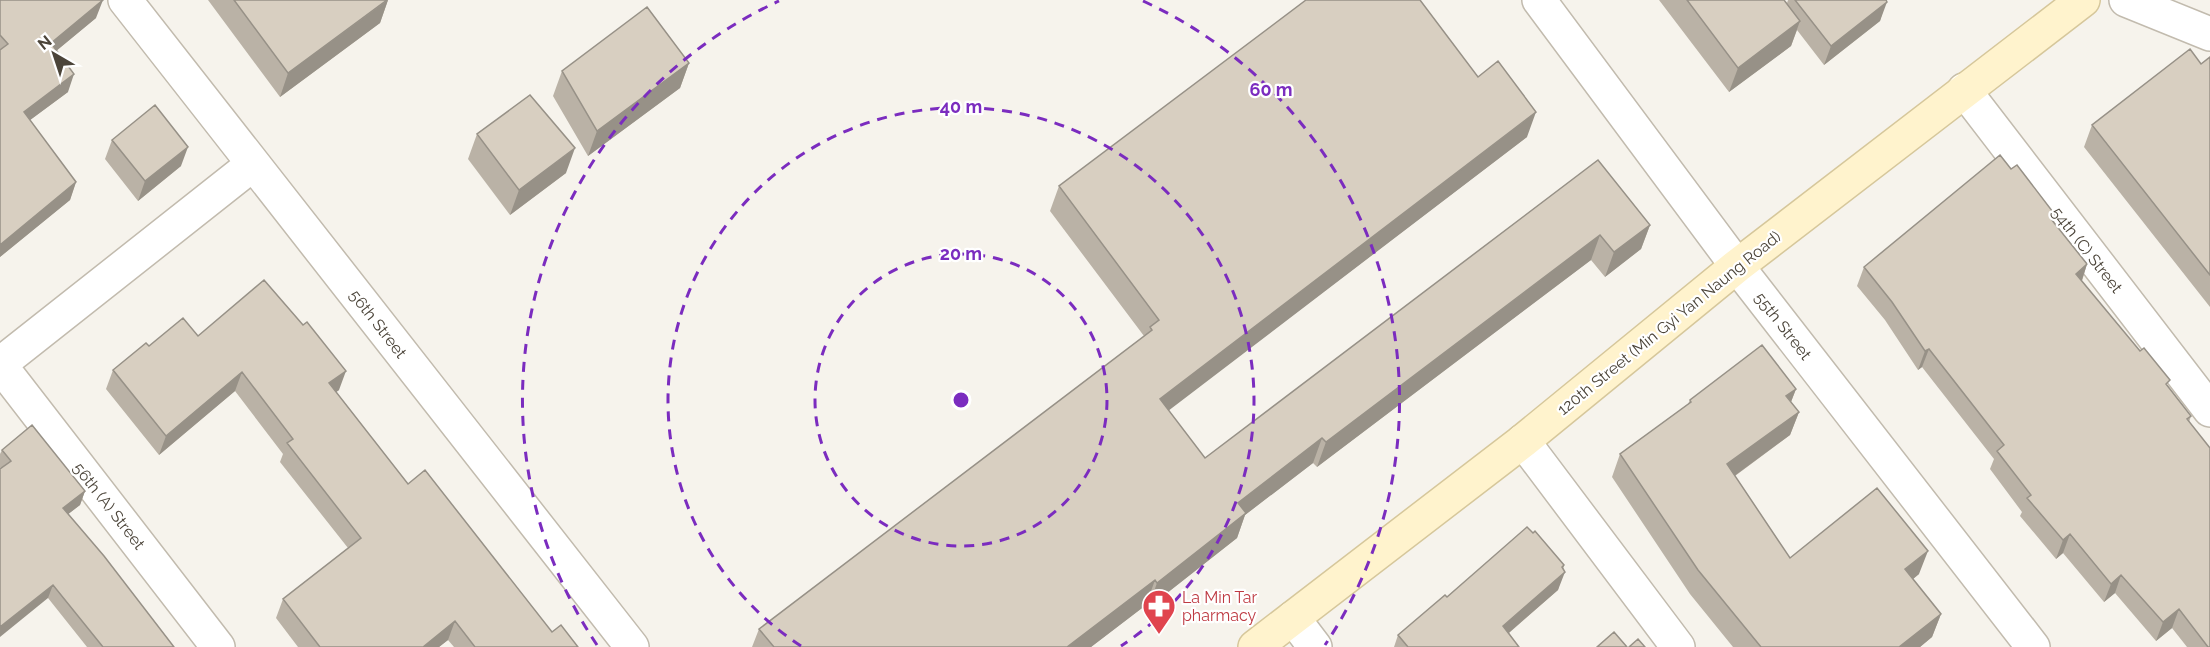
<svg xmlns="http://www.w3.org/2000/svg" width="2210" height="647" font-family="Raleway,sans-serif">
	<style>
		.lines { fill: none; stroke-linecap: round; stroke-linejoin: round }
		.street-casing { stroke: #c2bbae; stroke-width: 36 }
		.secondary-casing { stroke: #d6c79b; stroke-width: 36 }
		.street { stroke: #fff; stroke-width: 33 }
		.secondary { stroke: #fff3cd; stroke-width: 33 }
		.wall { fill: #bab2a6 }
		.shaded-wall { fill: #979187 }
		.building { fill: #d8cfc1; stroke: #979187; stroke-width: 1.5 }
		.ring { fill: none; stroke: #7b2cbf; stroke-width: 3; stroke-dasharray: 10 8 }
		.labels { text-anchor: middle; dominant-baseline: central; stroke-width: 4.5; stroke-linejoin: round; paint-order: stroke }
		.street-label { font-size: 16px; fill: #4b4439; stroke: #fff }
		.health-label { font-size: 16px; fill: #be3a42; stroke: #fff; text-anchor: start }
		.centre { fill: #7b2cbf; stroke: #fff; stroke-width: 3 }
		.ring-label { font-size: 18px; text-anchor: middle; font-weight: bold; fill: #7b2cbf; stroke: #fff; stroke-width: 4.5; stroke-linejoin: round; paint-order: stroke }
	</style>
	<rect width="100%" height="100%" fill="#f6f3ec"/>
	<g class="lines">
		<defs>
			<path id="street" d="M 125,0 L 632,647
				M 1539,0 L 1737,266 L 2033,647
				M 2126,0 L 2210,34
				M 1964,90 L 2210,410
				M 0,364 L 252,165
				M 0,365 L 218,647
				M 1523,441 L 1678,647
				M 1293,618 L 1315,647"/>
			<path id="secondary" d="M 1255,647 L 1523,441 L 1737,266 L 2083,0"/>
		</defs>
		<!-- street casing -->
		<use href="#street" class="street-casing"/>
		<!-- secondary casing -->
		<use href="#secondary" class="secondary-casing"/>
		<!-- street -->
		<use href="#street" class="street"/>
		<!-- secondary -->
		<use href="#secondary" class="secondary"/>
	</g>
	<!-- wall -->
	<path class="wall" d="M 0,0 L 96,18 L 56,51 L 68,92 L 30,120 L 76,182 L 70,200 L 0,257 Z
		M 208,0 L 388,0 L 380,23 L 280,97 Z
		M 1659,0 L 1784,0 L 1787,3 L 1788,0 L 1886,0 L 1880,21 L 1824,65 L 1797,30 L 1791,46 L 1729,92 Z
		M 2210,57 L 2210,307 L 2084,147 L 2092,125 L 2201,64 Z
		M 689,63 L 680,88 L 588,156 L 553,96 L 562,71 Z
		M 1478,77 L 1527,137 L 1168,410 L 1205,458 L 1598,160 L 1650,225 L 1641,249 L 1605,277 L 1591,260 L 1317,467 L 1313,463 L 1245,515 L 1237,538 L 1148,608 L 1146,605 L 1091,647 L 752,647 L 759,629 L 1144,336 L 1050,211 L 1059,186 Z
		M 477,134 L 566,173 L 510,215 L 468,159 Z
		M 112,140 L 181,166 L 138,201 L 105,159 Z
		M 2056,216 L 2054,222 L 2087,264 L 2082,281 L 2168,386 L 2191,416 L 2189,422 L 2210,647 L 2187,647 L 2172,628 L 2156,641 L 2115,593 L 2104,602 L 2063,553 L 2056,559 L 2020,516 L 2022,512 L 1990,469 L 1994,459 L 1922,367 L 1918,370 L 1885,320 L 1857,286 L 1864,267 Z
		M 198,336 L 339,390 L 336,392 L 408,484 L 552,632 L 578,647 L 454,647 L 448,640 L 439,647 L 298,647 L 276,618 L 283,599 L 348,548 L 280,462 L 283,454 L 235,391 L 159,455 L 106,389 L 113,370 L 149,346 Z
		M 1796,389 L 1791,402 L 1799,412 L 1790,435 L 1735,476 L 1790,558 L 1919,574 L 1913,579 L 1941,614 L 1932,637 L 1920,647 L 1733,647 L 1690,594 L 1612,477 L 1620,454 L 1688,404 L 1690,400 Z
		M 2,450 L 85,491 L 80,505 L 68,514 L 174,647 L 87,647 L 48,598 L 0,467 L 0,454 Z
		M 1533,533 L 1564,565 L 1558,590 L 1509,633 L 1519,647 L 1394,647 L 1398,635 L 1447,597 Z"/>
	<!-- shaded-wall -->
	<path class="shaded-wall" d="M 103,0 L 96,18 L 44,61 L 51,43 Z
		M 388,0 L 380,23 L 280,97 L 288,73 Z
		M 1887,2 L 1880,21 L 1824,65 L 1831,46 Z
		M 1800,21 L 1791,46 L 1729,92 L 1738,68 Z
		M 689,63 L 680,88 L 588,156 L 597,131 Z
		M 74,74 L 68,92 L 18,129 L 24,112 Z
		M 1536,112 L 1527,137 L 1151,424 L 1160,399 Z
		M 188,147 L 181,166 L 138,201 L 145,181 Z
		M 575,148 L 566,173 L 510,215 L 519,190 Z
		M 76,182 L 70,200 L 0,257 L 0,245 Z
		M 1650,225 L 1641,249 L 1605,277 L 1614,252 Z
		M 1600,235 L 1591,260 L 1317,467 L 1326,442 Z
		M 2087,264 L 2081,283 L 2076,274 Z
		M 1929,349 L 1922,367 L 1918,370 L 1925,351 Z
		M 346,371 L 339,390 L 323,402 L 329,383 Z
		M 242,372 L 235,391 L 159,455 L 166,436 Z
		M 1796,389 L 1787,412 L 1786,396 Z
		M 1799,412 L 1790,435 L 1718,488 L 1727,464 Z
		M 1322,438 L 1313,463 L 1245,515 L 1237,538 L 1148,608 L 1157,583 L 1238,503 Z
		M 85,491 L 80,505 L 58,522 L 63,508 Z
		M 2070,534 L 2063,553 L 2056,559 L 2063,540 Z
		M 1928,551 L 1919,574 L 1896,593 L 1905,569 Z
		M 1564,565 L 1560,576 L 1565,572 L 1558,590 L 1496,644 L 1503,626 Z
		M 2121,575 L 2115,593 L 2104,602 L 2111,584 Z
		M 1155,580 L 1146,605 L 1091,647 L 1067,647 Z
		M 53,585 L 48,598 L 0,637 L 0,627 Z
		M 2179,609 L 2172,628 L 2156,641 L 2163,622 Z
		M 1941,614 L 1932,637 L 1920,647 L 1899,647 Z
		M 455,621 L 448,640 L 439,647 L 423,647 Z"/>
	<!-- building -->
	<path class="building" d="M 0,0 L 103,0 L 51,43 L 74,74 L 24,112 L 76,182 L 0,245 L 0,50 L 8,44 L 0,35 Z
		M 234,0 L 387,0 L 288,73 Z
		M 1306,0 L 1420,0 L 1478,77 L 1498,61 L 1536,112 L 1160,399 L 1205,458 L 1598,160 L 1650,225 L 1614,252 L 1600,235 L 1326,442 L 1322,438 L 1238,503 L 1246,513 L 1157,583 L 1155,580 L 1067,647 L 774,647 L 759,629 L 1152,330 L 1150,327 L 1159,320 L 1059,186 Z
		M 1687,0 L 1784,0 L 1800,21 L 1738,68 Z
		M 1795,0 L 1886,0 L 1887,2 L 1831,46 Z
		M 647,7 L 689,63 L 597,131 L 562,71 Z
		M 2190,49 L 2201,64 L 2210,57 L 2210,275 L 2092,125 Z
		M 530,95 L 575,148 L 519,190 L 477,134 Z
		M 155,105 L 188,147 L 145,181 L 112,140 Z
		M 2000,155 L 2011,169 L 2017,165 L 2056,216 L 2051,219 L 2087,264 L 2076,274 L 2140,351 L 2144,348 L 2170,380 L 2166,384 L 2191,416 L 2187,419 L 2210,448 L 2210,647 L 2208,647 L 2179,609 L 2163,622 L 2121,575 L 2111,584 L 2070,534 L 2063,540 L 2027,498 L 2031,495 L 1997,451 L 2004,445 L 1929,349 L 1925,351 L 1892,302 L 1864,267 Z
		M 264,280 L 303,325 L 307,322 L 346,371 L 329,383 L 408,484 L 425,470 L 552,632 L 561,625 L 578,647 L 475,647 L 455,621 L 423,647 L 320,647 L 283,599 L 361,538 L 287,443 L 293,439 L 242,372 L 166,436 L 113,370 L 146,343 L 149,346 L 183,318 L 198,336 Z
		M 1762,345 L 1796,389 L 1786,396 L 1799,412 L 1727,464 L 1790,558 L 1877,488 L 1928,551 L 1905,569 L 1941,614 L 1899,647 L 1761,647 L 1698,570 L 1620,454 L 1691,402 L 1690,400 Z
		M 32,425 L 85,491 L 63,508 L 104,556 L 174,647 L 103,647 L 53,585 L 0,627 L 0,469 L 11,461 L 2,450 Z
		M 1527,527 L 1533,533 L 1535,531 L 1564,565 L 1562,567 L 1565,572 L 1503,626 L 1519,647 L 1408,647 L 1398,635 L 1445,595 L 1447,597 Z
		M 1614,632 L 1627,647 L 1597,647 Z
		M 1638,639 L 1645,647 L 1629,647 Z"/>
	<!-- distance rings -->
	<g class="ring">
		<circle cx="961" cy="400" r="146"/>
		<path d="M801 646A293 293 0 1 1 1121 646"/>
		<path d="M597 645A439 439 0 0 1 779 1M1143 1A439 439 0 0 1 1325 645"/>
	</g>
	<!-- icons -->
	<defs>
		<symbol id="pharmacy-pin" viewBox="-11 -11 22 30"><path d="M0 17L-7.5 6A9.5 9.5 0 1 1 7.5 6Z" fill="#e0444e" stroke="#fff"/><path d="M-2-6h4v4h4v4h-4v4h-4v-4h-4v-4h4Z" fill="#fff"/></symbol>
	</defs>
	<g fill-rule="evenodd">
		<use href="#pharmacy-pin" x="1140" y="587" width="38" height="52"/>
	</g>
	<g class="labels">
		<!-- street labels -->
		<g class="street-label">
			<text transform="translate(2087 250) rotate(52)">54th (C) Street</text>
			<text transform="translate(1669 323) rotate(-39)">120th Street (Min Gyi Yan Naung Road)</text>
			<text transform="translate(378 324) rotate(52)">56th Street</text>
			<text transform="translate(1783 326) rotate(52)">55th Street</text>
			<text transform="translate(109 506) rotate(52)">56th (A) Street</text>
		</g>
		<!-- health labels -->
		<g class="health-label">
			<text x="1182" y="597">La Min Tar<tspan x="1182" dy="18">pharmacy</tspan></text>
		</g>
	</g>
	<circle cx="961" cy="400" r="9" class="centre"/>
	<g class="ring-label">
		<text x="1271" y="96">60 m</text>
		<text x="961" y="113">40 m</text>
		<text x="961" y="260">20 m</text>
	</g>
	<!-- north arrow -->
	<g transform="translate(54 54) rotate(321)" stroke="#ffffff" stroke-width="4.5" paint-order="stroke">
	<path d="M0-4.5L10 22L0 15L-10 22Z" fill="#4b4439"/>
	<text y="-9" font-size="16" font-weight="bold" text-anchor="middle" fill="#4b4439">N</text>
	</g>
</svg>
